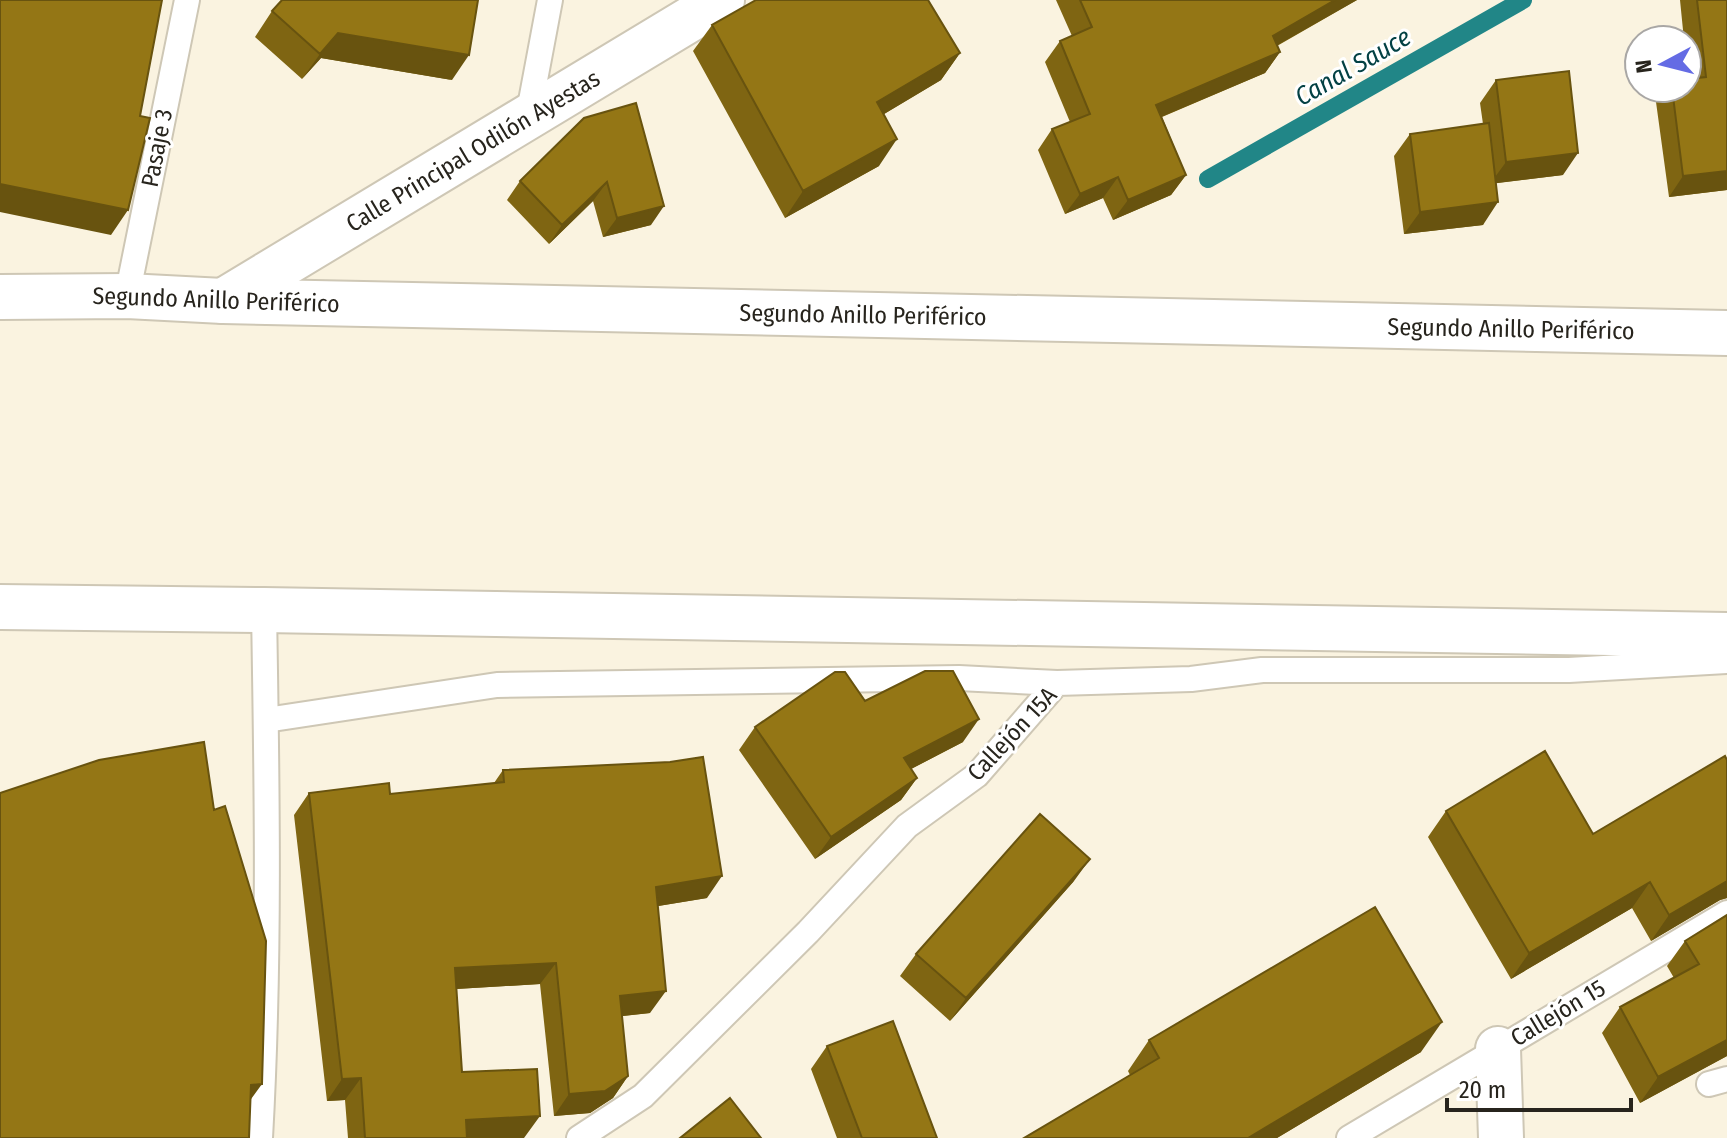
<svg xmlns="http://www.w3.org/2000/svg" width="1727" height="1138" font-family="'Fira Sans Condensed',sans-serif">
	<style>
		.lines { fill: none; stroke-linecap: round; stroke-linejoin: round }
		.stream { stroke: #218687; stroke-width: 18 }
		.service-casing { stroke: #cec7b5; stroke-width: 28 }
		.minor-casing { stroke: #cec7b5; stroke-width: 48 }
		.primary-casing { stroke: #cec7b5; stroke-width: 48 }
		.service { stroke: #fff; stroke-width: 24 }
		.minor { stroke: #fff; stroke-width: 44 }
		.primary { stroke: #fff; stroke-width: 44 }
		.wall { fill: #7f6512 }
		.shaded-wall { fill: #68530f }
		.building { fill: #947615; stroke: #68530f; stroke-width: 2 }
		.labels { text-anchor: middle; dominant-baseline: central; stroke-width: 6; stroke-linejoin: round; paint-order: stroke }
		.street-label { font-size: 24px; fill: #27241d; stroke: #fff }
		.water-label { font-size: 26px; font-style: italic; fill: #034144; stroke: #fff }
	</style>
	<rect width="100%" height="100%" fill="#faf3e0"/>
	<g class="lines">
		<!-- stream -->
		<path class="stream" d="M 1208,179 L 1523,0"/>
		<defs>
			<path id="service" d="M 528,117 L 550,0
				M 127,296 L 187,0
				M 266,720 L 497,685 L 959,678 L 1057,683
				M 1709,1084 L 1727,1079
				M 260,1138 C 270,962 267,786 264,610
				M 579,1138 L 643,1096 L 808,932 L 907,826 L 977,775 L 1057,683 L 1191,679 L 1262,670 L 1569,670 L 1727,661
				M 1349,1138 L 1727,913"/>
			<path id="minor" d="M 223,301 L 722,0
				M 1498,1049 L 1501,1138"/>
			<path id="primary" d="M 0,297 L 127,296 L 223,301 L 1727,333
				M 0,607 L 264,610 L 1727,635"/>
		</defs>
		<!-- service casing -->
		<use href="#service" class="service-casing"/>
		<!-- minor casing -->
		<use href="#minor" class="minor-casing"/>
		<!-- primary casing -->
		<use href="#primary" class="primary-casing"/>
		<!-- service -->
		<use href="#service" class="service"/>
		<!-- minor -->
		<use href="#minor" class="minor"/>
		<!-- primary -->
		<use href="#primary" class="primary"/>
	</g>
	<!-- wall -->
	<path class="wall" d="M 1056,0 L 1357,0 L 1277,46 L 1280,52 L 1265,73 L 1162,117 L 1186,175 L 1171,195 L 1113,220 L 1103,198 L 1065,214 L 1038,150 L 1052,129 L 1070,122 L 1045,62 L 1060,41 L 1072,36 Z
		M 1680,0 L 1727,0 L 1727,190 L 1669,197 L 1656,102 L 1666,88 L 1687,88 L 1689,79 L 1687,61 L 1687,40 L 1684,40 Z
		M 272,11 L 452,80 L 321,58 L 302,79 L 255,37 Z
		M 712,25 L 960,53 L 941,80 L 884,114 L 879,166 L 785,218 L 693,51 Z
		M 1496,80 L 1563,175 L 1496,183 L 1483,225 L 1404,234 L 1394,156 L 1410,134 L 1483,124 L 1480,103 Z
		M 584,118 L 651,225 L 603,237 L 593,201 L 549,244 L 507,200 L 520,181 Z
		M 865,701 L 963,742 L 911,769 L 917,778 L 901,800 L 815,859 L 739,750 L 755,727 Z
		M 1727,760 L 1727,898 L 1720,900 L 1651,941 L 1632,908 L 1511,979 L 1428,837 L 1446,811 L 1593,834 Z
		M 503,770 L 707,898 L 658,906 L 650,1013 L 622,1016 L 628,1076 L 613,1098 L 590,1113 L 554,1116 L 540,984 L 456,989 L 462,1072 L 524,1138 L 348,1138 L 345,1100 L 327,1101 L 294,815 L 309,793 L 390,794 L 494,783 Z
		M 1074,881 L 950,1021 L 900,976 L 916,954 Z
		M 1727,915 L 1727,1056 L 1640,1103 L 1602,1033 L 1620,1007 L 1674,978 L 1667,966 L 1685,941 Z
		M 1149,1040 L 1421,1052 L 1277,1138 L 1024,1138 L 1130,1075 L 1128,1071 Z
		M 827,1046 L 937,1138 L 837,1138 L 811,1069 Z"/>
	<!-- shaded-wall -->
	<path class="shaded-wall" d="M 1335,0 L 1357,0 L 1258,56 L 1273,36 Z
		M 338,33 L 469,55 L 452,80 L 321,58 L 302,79 L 320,54 Z
		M 1280,52 L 1265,73 L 1142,125 L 1156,105 Z
		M 960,53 L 941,80 L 859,129 L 877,102 Z
		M 897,139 L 879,166 L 785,218 L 803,191 Z
		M 1578,153 L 1563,175 L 1490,184 L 1506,162 Z
		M 1727,171 L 1727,190 L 1669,197 L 1683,176 Z
		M 1186,175 L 1171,195 L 1113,220 L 1128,200 Z
		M 1118,177 L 1103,198 L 1065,214 L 1080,194 Z
		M 607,182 L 593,201 L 549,244 L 562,225 Z
		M 0,184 L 128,210 L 111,235 L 0,212 Z
		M 1498,202 L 1483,225 L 1404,234 L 1420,212 Z
		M 664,206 L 651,225 L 603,237 L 617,218 Z
		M 979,719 L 963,742 L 888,781 L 904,758 Z
		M 917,778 L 901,800 L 815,859 L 831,837 Z
		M 1090,859 L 1074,881 L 950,1021 L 966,998 Z
		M 722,876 L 707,898 L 640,909 L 656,887 Z
		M 1727,881 L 1727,898 L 1720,900 L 1651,941 L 1669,915 Z
		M 1650,882 L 1632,908 L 1511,979 L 1529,953 Z
		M 556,963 L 540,984 L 439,990 L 455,968 Z
		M 666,991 L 650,1013 L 605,1018 L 620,996 Z
		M 1442,1022 L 1421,1052 L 1277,1138 L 1248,1138 Z
		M 1727,1040 L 1727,1056 L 1640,1103 L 1658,1077 Z
		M 628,1076 L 613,1098 L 590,1113 L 554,1116 L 569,1094 Z
		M 361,1078 L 345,1100 L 327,1101 L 342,1079 Z
		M 262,1084 L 246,1106 L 251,1085 Z
		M 540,1116 L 524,1138 L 453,1138 L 466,1120 Z"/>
	<!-- building -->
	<path class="building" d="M 0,0 L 162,0 L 140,116 L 150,118 L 128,210 L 0,184 Z
		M 282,0 L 478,0 L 469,55 L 338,33 L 320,54 L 272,11 Z
		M 756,0 L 928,0 L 960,53 L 877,102 L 897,139 L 803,191 L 712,25 Z
		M 1080,0 L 1335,0 L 1273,36 L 1280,52 L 1156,105 L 1186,175 L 1128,200 L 1118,177 L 1080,194 L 1052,129 L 1090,114 L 1060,41 L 1092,27 Z
		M 1697,0 L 1727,0 L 1727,171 L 1683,176 L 1672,88 L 1687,88 L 1687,79 L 1706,77 Z
		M 1569,71 L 1578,153 L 1506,162 L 1496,80 Z
		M 636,103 L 664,206 L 617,218 L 607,182 L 562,225 L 520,181 L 584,118 Z
		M 1489,123 L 1498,202 L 1420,212 L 1410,134 Z
		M 925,671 L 953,671 L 979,719 L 904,758 L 917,778 L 831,837 L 755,727 L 835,672 L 845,672 L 865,701 Z
		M 204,742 L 214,810 L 225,806 L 266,941 L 262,1084 L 251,1085 L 249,1138 L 0,1138 L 0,793 L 99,760 Z
		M 1545,751 L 1593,834 L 1725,756 L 1727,760 L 1727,881 L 1669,915 L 1650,882 L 1529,953 L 1446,811 Z
		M 703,757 L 722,876 L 656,887 L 666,991 L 620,996 L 628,1076 L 605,1091 L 569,1094 L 556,963 L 455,968 L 462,1072 L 537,1069 L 540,1116 L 466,1120 L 467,1138 L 365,1138 L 361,1078 L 342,1079 L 309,793 L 389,783 L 390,794 L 504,782 L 503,770 L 670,762 Z
		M 1040,814 L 1090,859 L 966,998 L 916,954 Z
		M 1375,907 L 1442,1022 L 1248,1138 L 1024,1138 L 1159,1058 L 1149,1040 Z
		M 1727,915 L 1727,1040 L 1658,1077 L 1620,1007 L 1699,964 L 1685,941 Z
		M 893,1021 L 937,1138 L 862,1138 L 827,1046 Z
		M 730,1098 L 761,1138 L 680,1138 Z"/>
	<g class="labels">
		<!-- street labels -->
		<g class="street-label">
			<text transform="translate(157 148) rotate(-79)">Pasaje 3</text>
			<text transform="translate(473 151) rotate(-31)">Calle Principal Odilón Ayestas</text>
			<text transform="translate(216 300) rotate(2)">Segundo Anillo Periférico</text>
			<text transform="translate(863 315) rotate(1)">Segundo Anillo Periférico</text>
			<text transform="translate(1511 329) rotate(1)">Segundo Anillo Periférico</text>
			<text transform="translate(1012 734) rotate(-47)">Callejón 15A</text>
			<text transform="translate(1558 1013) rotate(-31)">Callejón 15</text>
		</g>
		<!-- water labels -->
		<g class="water-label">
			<text transform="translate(1353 67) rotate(-30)">Canal Sauce</text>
		</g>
	</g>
	<!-- north arrow -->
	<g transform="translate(1663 64) rotate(263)"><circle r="38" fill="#ffffff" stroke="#a9a7a5" stroke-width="2"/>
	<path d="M0-6L14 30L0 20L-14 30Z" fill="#646be4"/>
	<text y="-12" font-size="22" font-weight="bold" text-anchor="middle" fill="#27241d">N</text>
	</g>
	<!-- scale -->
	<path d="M1447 1098v12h184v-12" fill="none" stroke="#27241d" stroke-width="4"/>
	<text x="1459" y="1098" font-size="24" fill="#27241d" stroke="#ffffff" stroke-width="6" paint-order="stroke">20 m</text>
</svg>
